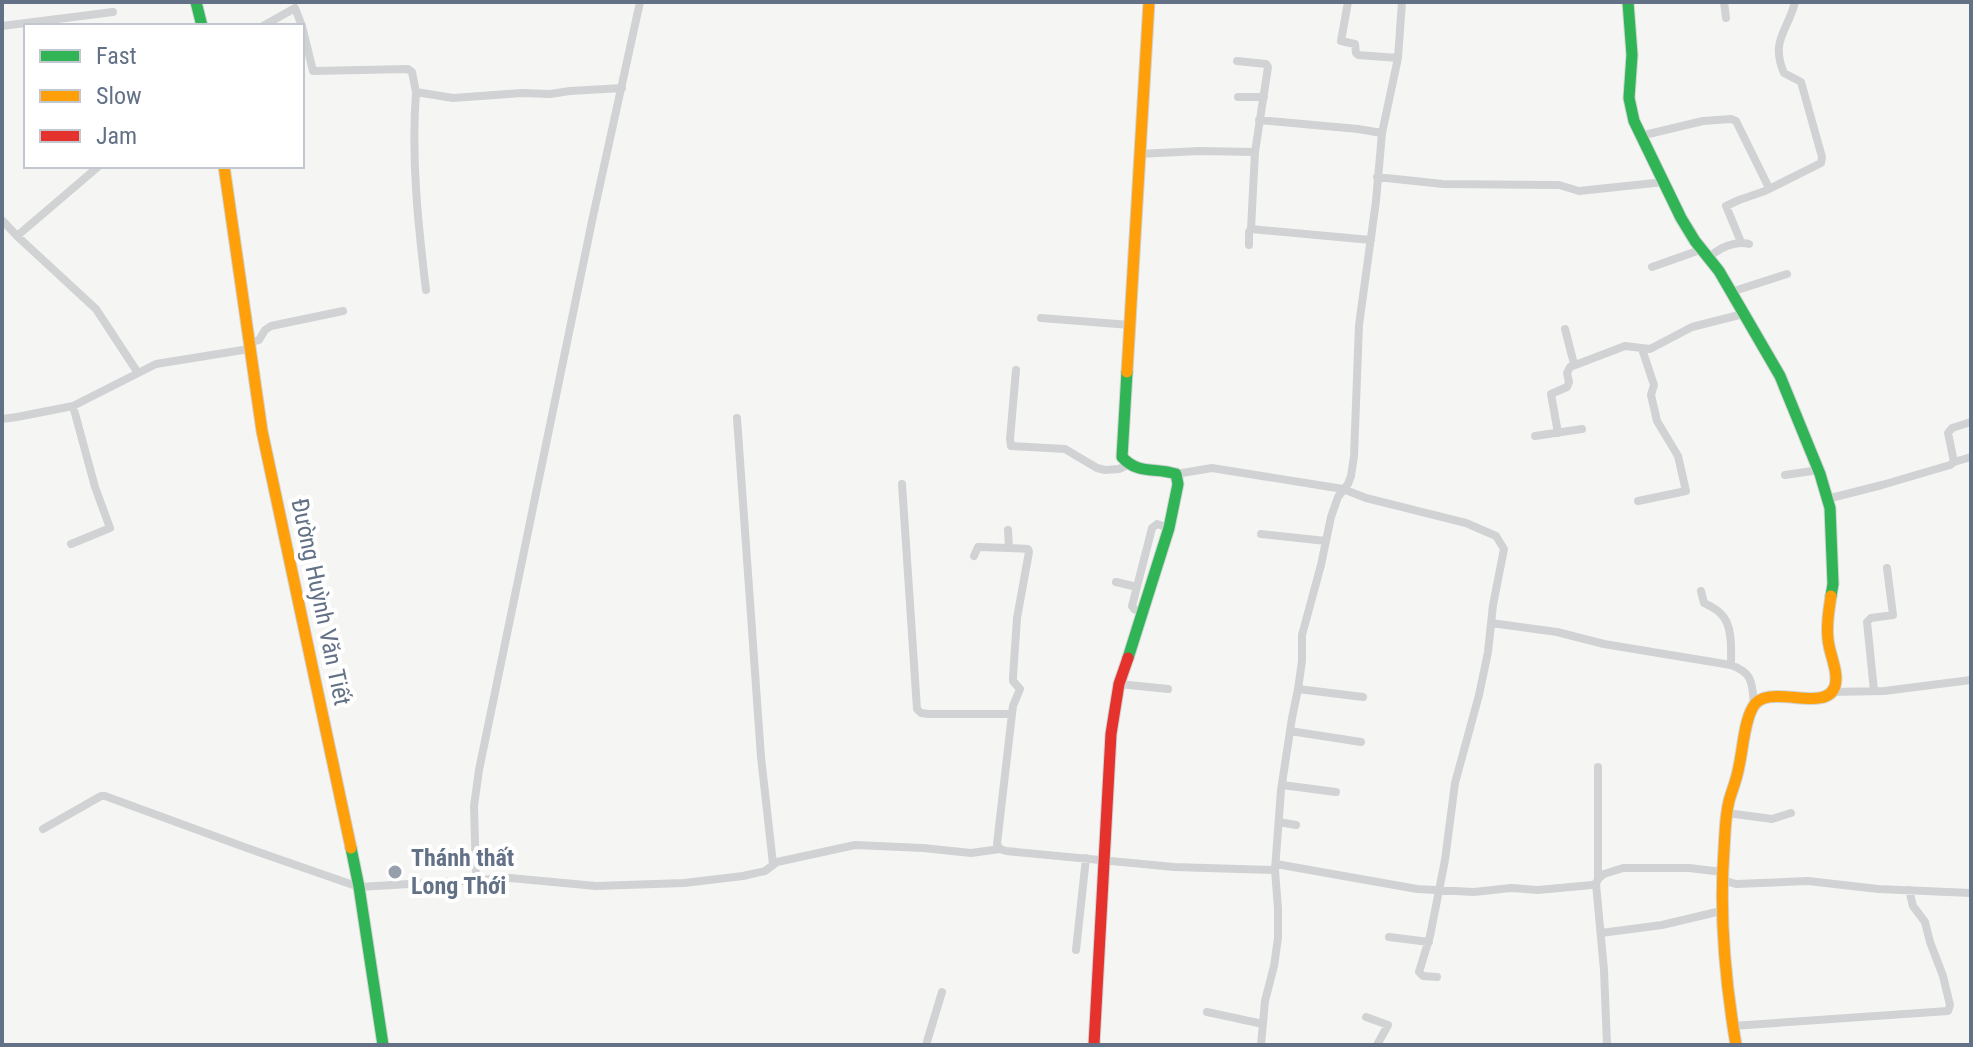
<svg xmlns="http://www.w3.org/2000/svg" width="1973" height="1047" font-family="'Roboto Condensed',sans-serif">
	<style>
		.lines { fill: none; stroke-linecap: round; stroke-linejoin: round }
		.fast-casing { stroke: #d1d4d5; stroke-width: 13 }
		.slow-casing { stroke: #d1d4d5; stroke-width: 13 }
		.jam-casing { stroke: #d1d4d5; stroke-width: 13 }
		.street { stroke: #d1d2d3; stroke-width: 8 }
		.fast { stroke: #30b455; stroke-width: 11 }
		.slow { stroke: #ff9f0a; stroke-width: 11 }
		.jam { stroke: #e5322d; stroke-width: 11 }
		.poi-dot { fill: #96a0ad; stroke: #fff; stroke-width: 3 }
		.labels { text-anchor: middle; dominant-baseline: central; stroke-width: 8; stroke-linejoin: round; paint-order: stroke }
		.street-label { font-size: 24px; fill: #637187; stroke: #fff }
		.poi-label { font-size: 24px; font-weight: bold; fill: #637187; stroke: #fff; text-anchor: start }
	</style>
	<rect width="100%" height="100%" fill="#f5f6f4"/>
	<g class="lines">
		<defs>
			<path id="fast" d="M 196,2 L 202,26
				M 1628,2 L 1632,55 L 1629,98 L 1634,121 L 1681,218 L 1695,241 L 1719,271 L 1780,376 L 1820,474 L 1830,508 L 1833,584 L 1831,596
				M 1127,372 L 1122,457 C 1138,475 1155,467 1176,474 L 1178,484 L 1169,528 L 1128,658
				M 351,848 L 359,887 L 383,1045"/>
			<path id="slow" d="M 224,166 L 262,431 L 351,848
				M 1127,372 L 1149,2
				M 1736,1045 C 1725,980 1719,916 1724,850 C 1725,834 1725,817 1729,801 C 1732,790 1737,779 1739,766 C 1743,749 1744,722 1753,707 C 1767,681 1826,715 1835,686 C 1839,671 1829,654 1828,639 C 1826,624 1829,610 1831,596"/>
			<path id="jam" d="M 1094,1045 L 1111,734 L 1119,684 L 1128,658"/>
		</defs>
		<!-- fast casing -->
		<use href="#fast" class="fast-casing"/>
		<!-- slow casing -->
		<use href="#slow" class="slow-casing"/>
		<!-- jam casing -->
		<use href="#jam" class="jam-casing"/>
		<!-- street -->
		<path class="street" d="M 1348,2 L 1341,41 L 1355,44 L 1356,53 L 1358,55 L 1398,58
			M 1724,2 L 1726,18
			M 2,26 L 113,12
			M 263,26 L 295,8 L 302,26
			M 302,26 L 313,71 L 408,69 L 412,72 L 416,92 L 453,98 L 522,93 L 550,94 L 570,91 L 622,88
			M 1237,61 L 1266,64 L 1268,67 L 1255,152 L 1251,229
			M 416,92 C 411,158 418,224 426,290
			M 1238,97 L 1264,97
			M 1259,120 L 1358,129 L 1382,133
			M 1640,136 L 1703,121 L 1731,119 L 1736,121 L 1769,188
			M 1139,154 L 1199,151 L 1255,152
			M 1377,177 L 1443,184 L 1559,185 L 1579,191 L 1664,182
			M 2,220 L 17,236 L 99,166
			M 17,236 L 96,309 L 138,373
			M 1741,242 L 1726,206 L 1739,200 L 1765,191 L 1821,163 L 1822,157 L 1801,82 L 1784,73 C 1770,40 1788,31 1795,2
			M 1249,245 L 1249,232 L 1251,229 L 1371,240
			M 1709,258 C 1718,248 1736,240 1749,244
			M 1652,267 L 1703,249
			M 1731,292 L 1787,274
			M 1041,318 L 1130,325
			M 1565,329 L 1574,364
			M 248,343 L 259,340 L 265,330 L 271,326 L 343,311
			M 1016,370 L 1010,439 L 1011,446 L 1065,449 L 1097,468 L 1105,470 L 1119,469 L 1128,465
			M 737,418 L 761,757 L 773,864
			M 2,419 L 17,417 L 73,406 L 156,364 L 249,349
			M 1558,433 L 1551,394 L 1567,387 L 1569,382 L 1567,373 L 1570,367 L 1625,346 L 1650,349 L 1692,327 L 1743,314
			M 1535,436 L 1582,429
			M 1954,462 L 1971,457
			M 1176,474 L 1212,468 L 1343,489 L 1366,498 L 1466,523 L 1496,536 L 1504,549 L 1493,605 L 1488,652 L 1479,695 L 1455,783 L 1445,860 L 1430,936 L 1419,972 L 1423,976 L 1437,977
			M 1785,475 L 1819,470
			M 902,484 L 917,709 L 921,713 L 928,714 L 1012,714
			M 1827,499 L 1882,485 L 1950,465 L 1954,462 L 1948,433 L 1952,428 L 1971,422
			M 1638,501 L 1686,491 L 1678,456 L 1657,421 L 1651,395 L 1654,385 L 1642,349
			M 1008,530 L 1009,548 L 1028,549 L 1029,552 L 1017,618 L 1013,677 L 1013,681 L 1020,689 L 1013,706 L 1012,714 L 997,844 L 1000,849 L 1006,851 L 1174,867 L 1275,870
			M 1261,534 L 1326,541
			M 71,544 L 110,528 L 95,487 L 73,406
			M 974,556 L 978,547 L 1009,548
			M 1116,582 L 1137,587
			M 1701,591 L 1704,603 C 1710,606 1717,609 1721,614 C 1733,625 1731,650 1731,665
			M 1143,613 L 1134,609 L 1132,606 L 1150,536 L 1152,528 L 1157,524 L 1169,528
			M 1491,623 L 1557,632 L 1604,644 L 1731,665 C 1753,673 1752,683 1754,704
			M 1119,684 L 1168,689
			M 1298,689 L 1363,697
			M 1874,691 L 1867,622 L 1871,618 L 1893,615 L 1887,568
			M 1833,692 L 1884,691 L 1971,680
			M 1290,731 L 1361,742
			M 1282,785 L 1336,792
			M 1727,813 L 1772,819 L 1791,813
			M 1279,822 L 1296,825
			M 43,829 L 101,796 L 105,796 L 247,848 L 359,887 L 510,878 L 596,886 L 684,883 L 743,876 L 765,871 L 777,862 L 855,845 L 923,848 L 971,853 L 1000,849
			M 1276,864 L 1417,889 L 1474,892 L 1511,888 L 1538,890 L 1592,885 L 1596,884 L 1598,879 L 1604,874 L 1623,868 L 1689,868 L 1723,872
			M 1722,877 L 1726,881 L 1736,884 L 1808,881 L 1878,889 L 1971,893
			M 476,879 L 474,806 L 479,770 L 592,221 L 640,2
			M 1598,879 L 1598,767
			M 1596,884 L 1604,970 L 1607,1045
			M 1601,933 L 1662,925 L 1721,911
			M 1389,937 L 1429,942
			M 1076,950 L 1086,858
			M 1207,1012 L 1263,1024
			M 1366,1017 L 1388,1025 L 1377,1045
			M 1732,1026 L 1948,1011 L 1950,1005 L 1943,976 L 1930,942 L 1925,922 L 1913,906 L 1909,890
			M 926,1045 L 942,992
			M 1261,1045 L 1265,1001 L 1274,966 L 1278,938 L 1278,909 L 1275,870 L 1281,790 L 1292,718 L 1298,689 L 1302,661 L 1302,635 L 1321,565 L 1331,517 L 1338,497 L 1348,484 L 1351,476 L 1354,456 L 1359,325 L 1376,201 L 1382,133 L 1398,58 L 1402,2"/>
		<!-- fast -->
		<use href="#fast" class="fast"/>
		<!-- slow -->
		<use href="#slow" class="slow"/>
		<!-- jam -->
		<use href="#jam" class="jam"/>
	</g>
	<!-- markers -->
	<circle class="poi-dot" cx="395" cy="872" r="8"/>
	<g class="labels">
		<!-- street labels -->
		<g class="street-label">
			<text transform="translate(321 602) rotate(78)">Đường Huỳnh Văn Tiết</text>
		</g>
		<!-- poi labels -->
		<g class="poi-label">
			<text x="411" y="858">Thánh thất<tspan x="411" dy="28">Long Thới</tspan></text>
		</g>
	</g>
	<!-- border -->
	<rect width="1973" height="1047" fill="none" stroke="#637187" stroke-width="8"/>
	<!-- legend -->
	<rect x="24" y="24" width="280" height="144" fill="#ffffff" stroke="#c1c6cf" stroke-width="2"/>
	<rect x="40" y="50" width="40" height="12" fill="#30b455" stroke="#c1c6cf" stroke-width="2"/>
	<text x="96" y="64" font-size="24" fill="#637187">Fast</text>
	<rect x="40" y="90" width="40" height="12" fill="#ff9f0a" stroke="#c1c6cf" stroke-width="2"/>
	<text x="96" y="104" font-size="24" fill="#637187">Slow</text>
	<rect x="40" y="130" width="40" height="12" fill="#e5322d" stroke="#c1c6cf" stroke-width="2"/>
	<text x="96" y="144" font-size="24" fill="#637187">Jam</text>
</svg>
